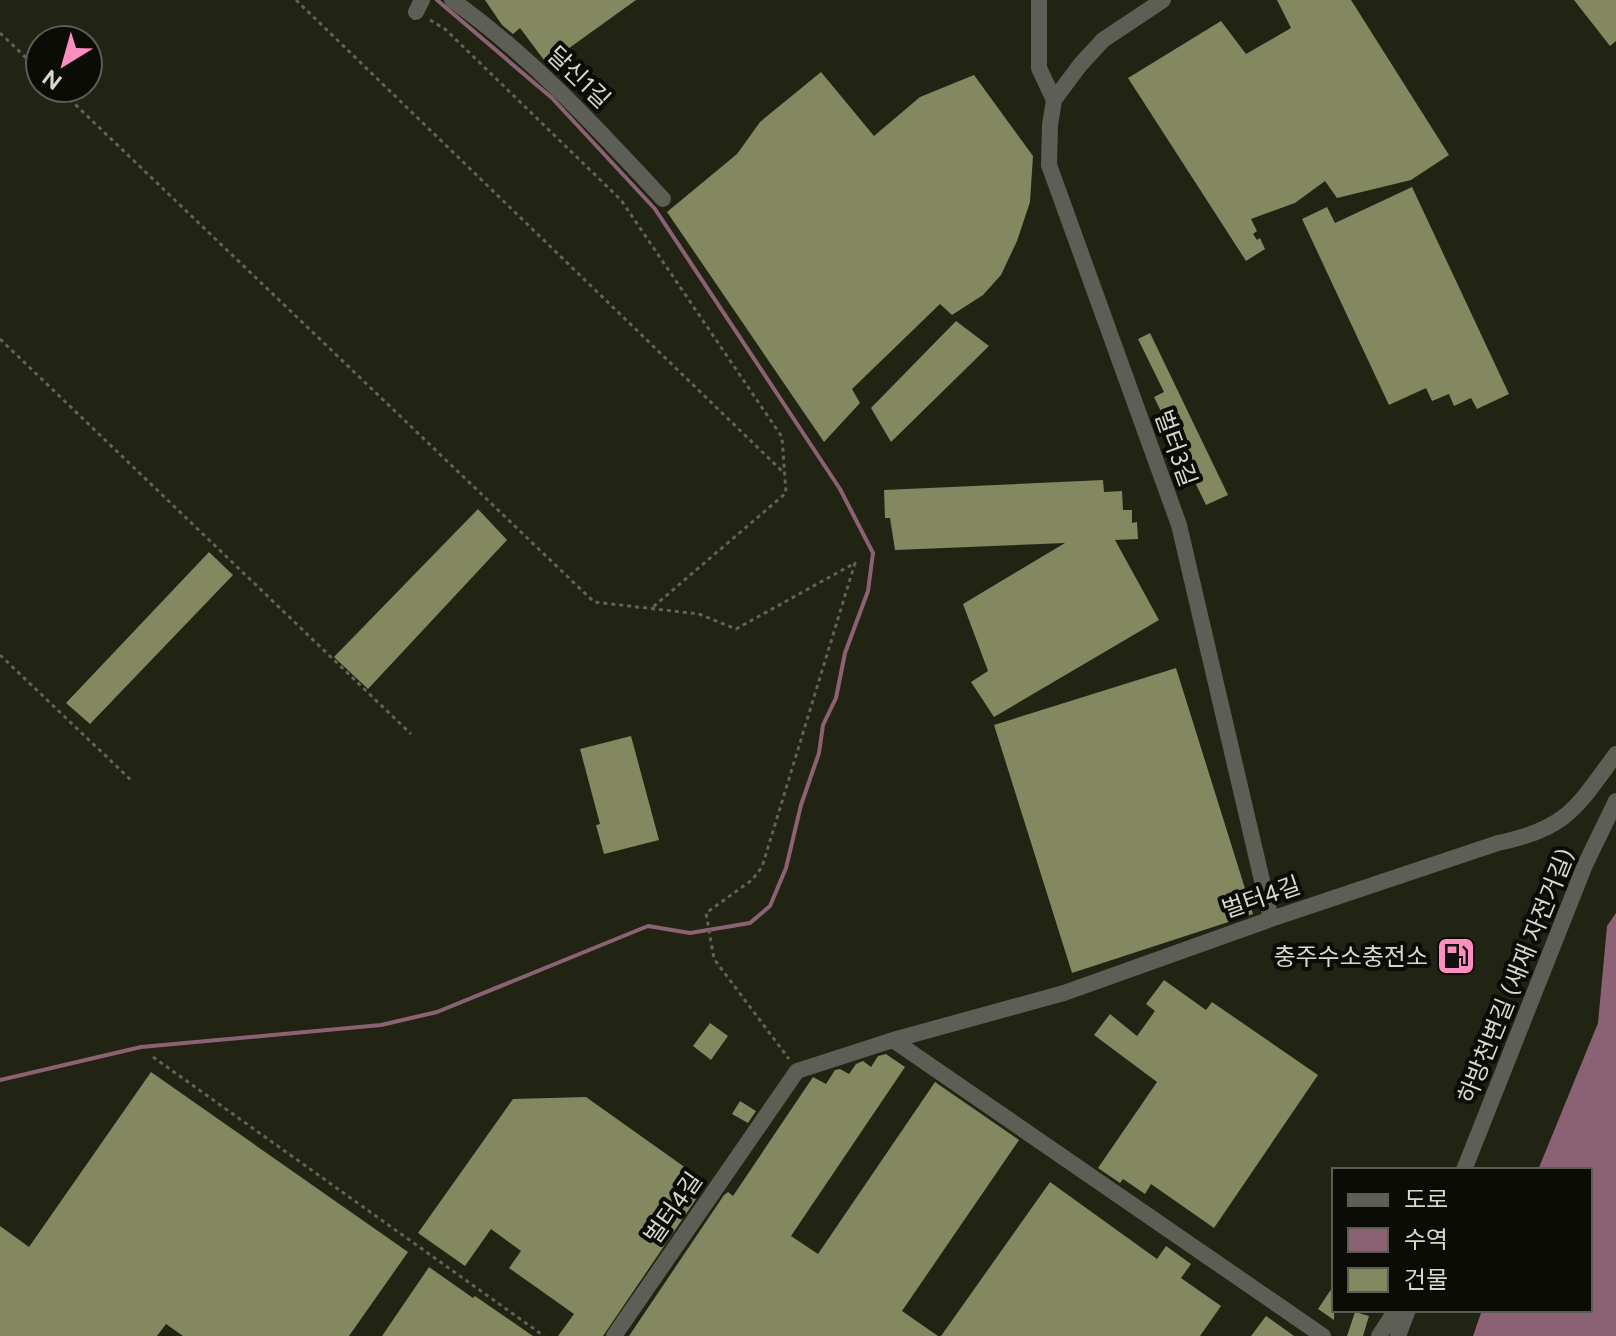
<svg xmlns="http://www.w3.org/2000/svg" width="1616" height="1336" font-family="Figtree,'Noto Sans KR',sans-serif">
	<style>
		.water { fill: #8b6273 }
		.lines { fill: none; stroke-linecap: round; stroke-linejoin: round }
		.stream { stroke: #8b6273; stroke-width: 4 }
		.building { fill: #838860 }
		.path { stroke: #616354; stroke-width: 3; stroke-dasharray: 4 4; stroke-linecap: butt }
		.minor { stroke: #5d5e56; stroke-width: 16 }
		.labels { text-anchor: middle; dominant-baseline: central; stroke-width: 8; stroke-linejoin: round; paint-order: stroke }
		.street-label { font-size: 24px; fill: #d6d8cd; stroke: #0b0c06 }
		.poi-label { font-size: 24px; fill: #d6d8cd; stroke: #0b0c06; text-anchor: end }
	</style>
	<rect width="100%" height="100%" fill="#212313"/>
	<!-- water -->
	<path class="water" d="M 1616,913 L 1616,1336 L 1473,1336 L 1482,1310 L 1590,1310 L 1590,1170 L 1538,1170 L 1598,1023 L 1607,926 Z"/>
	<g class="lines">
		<!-- stream -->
		<path class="stream" d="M 0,1080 L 141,1047 L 381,1025 L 437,1012 L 648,926 L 690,933 L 750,923 L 770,906 L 786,868 L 801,805 L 819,753 L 823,725 L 836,698 L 845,653 L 868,591 L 873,553 L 840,489 L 655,209 L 552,98 L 437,0"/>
	</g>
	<!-- building -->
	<path class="building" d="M 485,0 L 636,0 L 547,64 L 520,28 L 513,34 L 502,25 Z
		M 1277,0 L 1351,0 L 1449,155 L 1411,180 L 1337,198 L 1325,181 L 1295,203 L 1251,219 L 1257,231 L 1253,234 L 1257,240 L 1260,238 L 1265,249 L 1246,261 L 1128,78 L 1221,21 L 1246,54 L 1291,28 Z
		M 1574,0 L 1616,0 L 1616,41 L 1610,46 Z
		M 821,72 L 874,136 L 920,97 L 974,75 L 1033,156 L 1030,202 L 1017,241 L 1001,275 L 983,295 L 952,315 L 940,304 L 852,389 L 860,403 L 824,442 L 667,212 L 737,154 L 760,122 Z
		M 1412,187 L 1509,394 L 1477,409 L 1471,398 L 1454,406 L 1449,394 L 1432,401 L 1426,388 L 1389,405 L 1302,219 L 1327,207 L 1335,223 Z
		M 956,321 L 989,346 L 891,442 L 871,408 Z
		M 1150,333 L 1228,495 L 1206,505 L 1154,397 L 1164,392 L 1138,339 Z
		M 1103,480 L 1104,492 L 1122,491 L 1123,510 L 1132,510 L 1132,523 L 1137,522 L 1138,539 L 1115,540 L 1159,620 L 994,717 L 971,682 L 988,671 L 963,604 L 1065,543 L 895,550 L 890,518 L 885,518 L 884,490 Z
		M 478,509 L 507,540 L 368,689 L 334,657 Z
		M 209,552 L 233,575 L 90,724 L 66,703 Z
		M 1176,668 L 1253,914 L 1072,973 L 994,725 Z
		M 631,736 L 659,840 L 604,854 L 596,825 L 600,824 L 580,749 Z
		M 1164,980 L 1206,1010 L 1212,1002 L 1318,1075 L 1214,1228 L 1151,1184 L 1145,1194 L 1123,1179 L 1120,1183 L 1098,1168 L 1157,1082 L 1094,1035 L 1110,1014 L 1137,1036 L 1155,1011 L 1146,1004 Z
		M 710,1023 L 728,1036 L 711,1060 L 693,1046 Z
		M 886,1054 L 905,1067 L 791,1236 L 818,1254 L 935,1082 L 1019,1140 L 902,1311 L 938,1336 L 629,1336 L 724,1195 L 728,1192 L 733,1196 L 813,1077 L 826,1084 L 835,1070 L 840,1069 L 849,1074 L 856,1064 L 863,1061 L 871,1067 L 878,1056 Z
		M 151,1072 L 408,1252 L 349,1336 L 183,1336 L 166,1324 L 157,1336 L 0,1336 L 0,1226 L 29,1247 Z
		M 586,1097 L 707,1183 L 603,1336 L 558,1336 L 574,1314 L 509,1268 L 521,1251 L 491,1229 L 465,1266 L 418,1233 L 513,1099 Z
		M 740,1101 L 756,1111 L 748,1123 L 732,1114 Z
		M 1050,1182 L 1157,1259 L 1166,1246 L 1191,1264 L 1181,1278 L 1221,1306 L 1200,1336 L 941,1336 Z
		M 429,1267 L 473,1298 L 475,1296 L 533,1336 L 382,1336 Z
		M 1334,1285 L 1334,1320 L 1318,1309 Z
		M 1355,1312 L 1369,1316 L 1363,1336 L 1347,1336 Z
		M 1266,1316 L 1294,1336 L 1251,1336 Z"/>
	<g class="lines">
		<!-- path -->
		<path class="path" d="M 296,0 L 784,473
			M 430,20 L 445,29 L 621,200 L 782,437 L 786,493 L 653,607
			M 0,33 L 40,71
			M 58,88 L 594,602 L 699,614 L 736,629 L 855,563 L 762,867 L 752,880 L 706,913 L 714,959 L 789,1059
			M 0,339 L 411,734
			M 0,655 L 133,782
			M 153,1057 L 544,1336"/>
		<!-- minor -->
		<path class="minor" d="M 452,0 C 532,57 597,128 663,199
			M 1039,0 L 1039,68 L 1054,100 L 1050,125 L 1049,165 L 1179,525 L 1271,919
			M 416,12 L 422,0
			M 1054,100 L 1080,65 L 1103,40 L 1163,0
			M 893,1040 L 1064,993 L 1271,919 L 1498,843 C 1567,829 1577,807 1616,754
			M 1464,1170 L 1585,865 L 1616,801
			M 614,1336 L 797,1071 L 893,1040 L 1323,1336
			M 1379,1336 L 1396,1310
			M 1398,1336 L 1408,1310"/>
	</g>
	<!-- icons -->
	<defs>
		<symbol id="fuel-square" viewBox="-11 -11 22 22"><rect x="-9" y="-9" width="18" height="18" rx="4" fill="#fd8ebf" stroke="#0b0c06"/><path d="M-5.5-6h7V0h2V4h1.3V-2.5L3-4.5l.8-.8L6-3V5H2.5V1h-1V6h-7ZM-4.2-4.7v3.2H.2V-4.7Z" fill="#111"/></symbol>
	</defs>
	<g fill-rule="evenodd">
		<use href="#fuel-square" x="1434" y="934" width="44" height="44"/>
	</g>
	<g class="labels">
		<!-- street labels -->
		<g class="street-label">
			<text transform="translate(579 77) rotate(44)">달신1길</text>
			<text transform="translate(1176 448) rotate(70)">벌터3길</text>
			<text transform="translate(1261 897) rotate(-19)">벌터4길</text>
			<text transform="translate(1516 976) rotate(-68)">하방천변길 (새재 자전거길)</text>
			<text transform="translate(673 1208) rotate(-55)">벌터4길</text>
		</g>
		<!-- poi labels -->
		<g class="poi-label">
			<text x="1428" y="956">충주수소충전소</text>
		</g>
	</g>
	<!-- legend -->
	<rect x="1332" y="1168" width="260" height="144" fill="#0b0c06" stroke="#5c5e56" stroke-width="2"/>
	<rect x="1348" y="1194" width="40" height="12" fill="#5d5e56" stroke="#5c5e56" stroke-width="2"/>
	<text x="1404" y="1208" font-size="24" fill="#d6d8cd">도로</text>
	<rect x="1348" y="1228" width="40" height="24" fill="#8b6273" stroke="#5c5e56" stroke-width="2"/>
	<text x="1404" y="1248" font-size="24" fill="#d6d8cd">수역</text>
	<rect x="1348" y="1268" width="40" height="24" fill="#838860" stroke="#5c5e56" stroke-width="2"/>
	<text x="1404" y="1288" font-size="24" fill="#d6d8cd">건물</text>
	<!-- north arrow -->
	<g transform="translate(64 64) rotate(217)"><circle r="38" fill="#0b0c06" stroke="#5c5e56" stroke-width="2"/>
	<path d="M0-6L14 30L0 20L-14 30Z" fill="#fd8ebf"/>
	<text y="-12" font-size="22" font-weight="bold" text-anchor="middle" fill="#d6d8cd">N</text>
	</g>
</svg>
